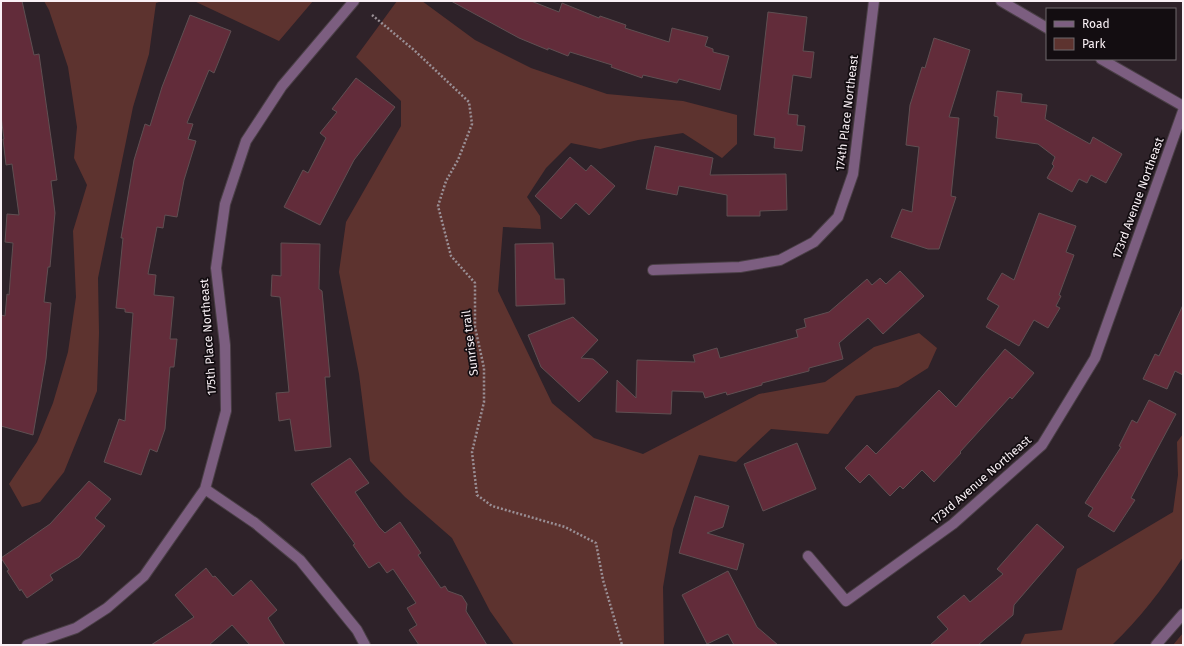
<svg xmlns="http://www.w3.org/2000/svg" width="1184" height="646" font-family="'Fira Sans',sans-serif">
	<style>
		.green { fill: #5d332f }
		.building { fill: #622c3a; stroke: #5f4f52 }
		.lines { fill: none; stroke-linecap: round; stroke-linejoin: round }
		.street-casing { stroke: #4a3f46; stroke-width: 12 }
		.path { stroke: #9a8f95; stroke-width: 2.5; stroke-dasharray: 2 2; stroke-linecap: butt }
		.street { stroke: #7c5e80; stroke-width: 10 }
		.labels { text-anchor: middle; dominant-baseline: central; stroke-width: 3.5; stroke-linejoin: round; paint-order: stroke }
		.street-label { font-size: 12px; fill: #f9f0f5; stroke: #130d11 }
	</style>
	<rect width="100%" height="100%" fill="#2e2229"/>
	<!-- green -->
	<path class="green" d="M 44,1 L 162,1 L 156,3 L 149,54 L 133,107 L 98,278 L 99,333 L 97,391 L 64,472 L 40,502 L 22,507 L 9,484 L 37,442 L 53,403 L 68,352 L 76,297 L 73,231 L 87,185 L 74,158 L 77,127 L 68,67 L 49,10 Z
		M 194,1 L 313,1 L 279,41 Z
		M 397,1 L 422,1 L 475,40 L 531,68 L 607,94 L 683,101 L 737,115 L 737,144 L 722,158 L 683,133 L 638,140 L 600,149 L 571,143 L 546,168 L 527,197 L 540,216 L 541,229 L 503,227 L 498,291 L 552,403 L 594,438 L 643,454 L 759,394 L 825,382 L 874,347 L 919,333 L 937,348 L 928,368 L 898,387 L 856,396 L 828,434 L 771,429 L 736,462 L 699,455 L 673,529 L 663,587 L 664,645 L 514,645 L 490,611 L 452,538 L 405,497 L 370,461 L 359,374 L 339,272 L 346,222 L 401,126 L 401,101 L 356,57 Z
		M 1183,434 L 1183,557 C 1164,587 1138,621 1112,645 L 1020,645 L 1025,634 L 1062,630 L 1077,569 L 1173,512 L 1178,475 L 1177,442 Z
		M 1183,633 L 1183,645 L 1173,645 Z"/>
	<!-- building -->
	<path class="building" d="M 1,1 L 22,1 L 34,55 L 39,54 L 57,180 L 51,181 L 55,213 L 50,267 L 48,267 L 44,302 L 51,303 L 46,359 L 33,435 L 1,426 L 1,315 L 5,316 L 7,294 L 9,295 L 13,243 L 5,242 L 7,214 L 19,215 L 12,164 L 6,165 L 3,139 L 4,139 L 1,116 Z
		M 451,1 L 531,1 L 559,12 L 562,3 L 599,18 L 600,16 L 626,25 L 625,28 L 669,42 L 672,28 L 708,37 L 705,46 L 713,49 L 713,52 L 729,56 L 720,90 L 679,79 L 677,83 L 643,75 L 642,78 L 611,67 L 612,65 L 570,52 L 568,56 L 548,48 L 548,50 L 519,38 Z
		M 768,12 L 807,17 L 803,51 L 814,52 L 811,78 L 793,75 L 788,114 L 798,115 L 797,125 L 805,126 L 802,151 L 774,148 L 775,138 L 754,135 Z
		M 190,15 L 231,31 L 214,73 L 209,70 L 187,123 L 193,124 L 188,139 L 196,141 L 184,180 L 177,217 L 165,215 L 163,228 L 157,227 L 148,274 L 156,275 L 154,295 L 174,297 L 170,339 L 177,339 L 174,367 L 170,367 L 165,429 L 157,452 L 150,449 L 141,475 L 104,462 L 119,419 L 125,421 L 133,313 L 125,312 L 125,309 L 116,308 L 123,238 L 121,238 L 134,160 L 145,124 L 150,126 L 162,87 Z
		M 934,38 L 970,50 L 949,117 L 959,118 L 951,196 L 956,197 L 939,249 L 928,249 L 891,237 L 902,209 L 912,212 L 919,147 L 906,145 L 910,105 L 922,67 L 925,68 Z
		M 356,78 L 395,107 L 354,160 L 320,225 L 284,207 L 303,170 L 308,173 L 326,138 L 320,133 L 337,112 L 332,109 Z
		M 997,91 L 1022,94 L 1021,102 L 1047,105 L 1045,119 L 1090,144 L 1093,137 L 1122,154 L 1106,183 L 1091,175 L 1087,183 L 1079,179 L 1072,192 L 1047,178 L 1054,166 L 1052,164 L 1055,157 L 1038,144 L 996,138 L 998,117 L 994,116 Z
		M 655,146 L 713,158 L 710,175 L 786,174 L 787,210 L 760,211 L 760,216 L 727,216 L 727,195 L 679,186 L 677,195 L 646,189 Z
		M 570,157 L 586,171 L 591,165 L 615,186 L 589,215 L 576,203 L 561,219 L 535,196 Z
		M 1039,213 L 1076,226 L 1066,252 L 1074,255 L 1059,295 L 1061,296 L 1056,306 L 1060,308 L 1048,328 L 1034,320 L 1019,346 L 986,327 L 999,306 L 987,299 L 1002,273 L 1014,280 Z
		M 281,243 L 320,244 L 319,289 L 322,291 L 330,377 L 325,377 L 331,447 L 295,451 L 290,419 L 279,421 L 276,393 L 289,392 L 280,297 L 271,296 L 272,275 L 281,276 Z
		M 553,243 L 555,279 L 564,279 L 565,304 L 516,306 L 515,244 Z
		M 900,271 L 924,296 L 883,334 L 868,318 L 839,343 L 843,359 L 809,368 L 809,371 L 762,383 L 762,385 L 727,395 L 726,392 L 705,398 L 703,392 L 672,391 L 671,414 L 616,412 L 617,380 L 636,398 L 637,360 L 695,362 L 693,355 L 717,348 L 720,358 L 798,337 L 796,330 L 806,327 L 804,319 L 829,312 L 867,279 L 872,285 L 880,278 L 886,284 Z
		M 1183,305 L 1183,375 L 1175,371 L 1167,389 L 1143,379 L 1155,354 L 1159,356 Z
		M 573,317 L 598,340 L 581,358 L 593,359 L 608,372 L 579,402 L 541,367 L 528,335 Z
		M 1005,349 L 1034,373 L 1012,399 L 1010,397 L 960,452 L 961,453 L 934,482 L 922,470 L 903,489 L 900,486 L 890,496 L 869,474 L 860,483 L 845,468 L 867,445 L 876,454 L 939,390 L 956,407 Z
		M 1149,400 L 1176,414 L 1131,498 L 1135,500 L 1114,532 L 1088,516 L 1093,508 L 1085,503 L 1121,447 L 1119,446 L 1132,420 L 1137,423 Z
		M 797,443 L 816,489 L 763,511 L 744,464 Z
		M 350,458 L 369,483 L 355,492 L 379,527 L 385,533 L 400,522 L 421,553 L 418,555 L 441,588 L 445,586 L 448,591 L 462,596 L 467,604 L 466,611 L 487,645 L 419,645 L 409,630 L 417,625 L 407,608 L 416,603 L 393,569 L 387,573 L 379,562 L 369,568 L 353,545 L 355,544 L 311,484 Z
		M 89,481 L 111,499 L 95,518 L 105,526 L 79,557 L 50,575 L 53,580 L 27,598 L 21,589 L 20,591 L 7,571 L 9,570 L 1,558 L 50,524 Z
		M 695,496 L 729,506 L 723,527 L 707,533 L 744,544 L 737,570 L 679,553 Z
		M 1037,524 L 1064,547 L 1014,605 L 1013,615 L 978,645 L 930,645 L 948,629 L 937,617 L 964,595 L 970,602 L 1003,574 L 997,569 Z
		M 206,568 L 213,577 L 215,576 L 233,596 L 251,580 L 277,610 L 268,618 L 285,645 L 250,645 L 232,625 L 209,645 L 151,645 L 194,617 L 175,595 Z
		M 728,571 L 757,627 L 778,645 L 734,645 L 728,634 L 707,644 L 682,595 Z"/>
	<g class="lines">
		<defs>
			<path id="street" d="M 1001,1 L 1047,28
				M 1101,59 L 1183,106
				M 653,270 L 740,267 L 780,260 L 814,242 L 838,217 L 853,174 L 874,1
				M 205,489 L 255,523 L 300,560 L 357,630 L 365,645
				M 808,556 L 846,601 L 953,524 L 1042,445 L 1095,358 L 1183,111
				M 27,645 L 76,628 L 107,608 L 144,576 L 205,489 L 226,411 L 225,345 L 216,268 L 225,204 L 246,141 L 282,86 L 354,1
				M 1156,645 L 1183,614"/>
		</defs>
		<!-- street casing -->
		<use href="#street" class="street-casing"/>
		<!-- path -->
		<path class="path" d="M 372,15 L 414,50 L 469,102 L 472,124 L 458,160 L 446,181 L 438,206 L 451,256 L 475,283 L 475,327 L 484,368 L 484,402 L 472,452 L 477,495 L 492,506 L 565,527 L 596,543 L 603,580 L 622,645"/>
		<!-- street -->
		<use href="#street" class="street"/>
	</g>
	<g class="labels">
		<!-- street labels -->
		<g class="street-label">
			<text transform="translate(847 113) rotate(-83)">174th Place Northeast</text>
			<text transform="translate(1138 198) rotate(-70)">173rd Avenue Northeast</text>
			<text transform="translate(208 337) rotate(-94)">175th Place Northeast</text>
			<text transform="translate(470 343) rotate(-97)">Sunrise trail</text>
			<text transform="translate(981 480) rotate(-41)">173rd Avenue Northeast</text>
		</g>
	</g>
	<!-- border -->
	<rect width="1184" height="646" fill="none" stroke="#f9f0f5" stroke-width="4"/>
	<!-- legend -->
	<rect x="1046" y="8" width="130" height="52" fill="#130d11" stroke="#6f686c"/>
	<rect x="1054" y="21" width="20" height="6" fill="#7c5e80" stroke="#6f686c"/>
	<text x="1082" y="28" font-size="12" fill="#f9f0f5">Road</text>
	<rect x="1054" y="38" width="20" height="12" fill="#5d332f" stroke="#6f686c"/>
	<text x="1082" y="48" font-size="12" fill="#f9f0f5">Park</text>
</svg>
